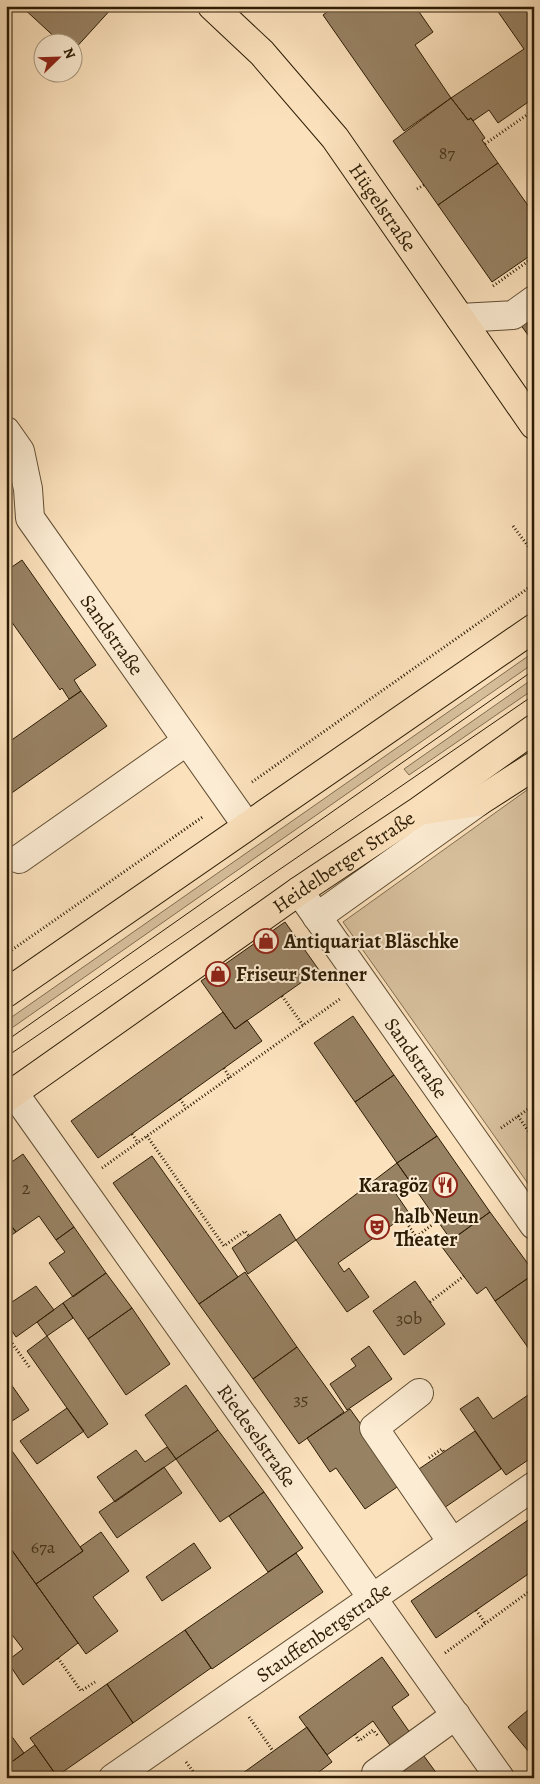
<svg xmlns="http://www.w3.org/2000/svg" width="540" height="1784" font-family="Alegreya,serif">
	<style>
		.green { fill: #d8c09d; stroke: #826e50 }
		.building { fill: #988264; stroke: #2d1c04 }
		.lines { fill: none; stroke-linecap: round; stroke-linejoin: round }
		.minor-casing { stroke: #604d32; stroke-width: 30 }
		.major-casing { stroke: #2d1c04; stroke-width: 30 }
		.path { stroke: #2d1c04; stroke-width: 3; stroke-dasharray: 1 2.5; stroke-linecap: butt }
		.minor { stroke: #fcecd3; stroke-width: 28 }
		.major { stroke: #fbe1bc; stroke-width: 28 }
		.tram { stroke: #2d1c04; stroke-width: 1 }
		.labels { text-anchor: middle; dominant-baseline: central; stroke-width: 4; stroke-linejoin: round; paint-order: stroke }
		.number-label { font-size: 18px; fill: #48361c }
		.street-label { font-size: 20px; fill: #2d1c04; stroke: #fcecd3 }
		.poi-label { font-size: 20px; font-weight: bold; fill: #2d1c04; stroke: #fcecd3; text-anchor: start }
	</style>
	<rect width="100%" height="100%" fill="#fbe1bc"/>
	<filter id="stains"><feTurbulence type="fractalNoise" baseFrequency=".004" numOctaves="4"/><feColorMatrix values="0 0 0 0 .2 0 0 0 0 .09 0 0 0 0 .02 0 0 0 .5 -.17"/></filter>
	<radialGradient id="worn" r=".72"><stop offset=".6" stop-color="#630" stop-opacity="0"/><stop offset="1" stop-color="#630" stop-opacity=".3"/></radialGradient>
	<!-- green -->
	<path class="green" d="M 534,652 L 534,663 L 6,1032 L 6,1021 Z
		M 534,678 L 534,689 L 409,775 L 404,769 Z
		M 534,785 L 534,1192 L 343,922 Z"/>
	<!-- building -->
	<path class="building" d="M 21,6 L 112,6 L 113,7 L 72,52 L 72,42 L 60,42 Z
		M 335,6 L 415,6 L 433,32 L 415,45 L 451,98 L 404,131 L 323,15 Z
		M 494,6 L 534,6 L 534,98 L 498,123 L 489,110 L 473,121 L 471,118 L 468,120 L 451,98 L 524,49 Z
		M 451,98 L 468,120 L 471,118 L 485,138 L 482,140 L 498,163 L 438,205 L 393,141 Z
		M 498,163 L 534,214 L 534,253 L 492,282 L 438,205 Z
		M 534,308 L 534,343 L 517,320 Z
		M 22,560 L 96,665 L 74,680 L 81,691 L 69,699 L 62,688 L 60,690 L 6,614 L 6,571 Z
		M 81,691 L 107,726 L 6,797 L 6,744 Z
		M 285,922 L 319,970 L 235,1029 L 201,981 Z
		M 223,1012 L 235,1029 L 247,1020 L 262,1041 L 98,1158 L 71,1121 Z
		M 353,1016 L 394,1075 L 355,1102 L 314,1043 Z
		M 394,1075 L 437,1136 L 397,1163 L 355,1102 Z
		M 437,1136 L 490,1212 L 451,1240 L 397,1163 Z
		M 23,1154 L 74,1227 L 56,1240 L 39,1216 L 16,1232 L 6,1219 L 6,1166 Z
		M 152,1156 L 238,1277 L 199,1304 L 113,1183 Z
		M 397,1163 L 409,1180 L 394,1191 L 409,1213 L 338,1263 L 344,1272 L 349,1268 L 369,1297 L 347,1312 L 296,1240 Z
		M 490,1212 L 534,1272 L 534,1274 L 495,1301 L 486,1287 L 477,1294 L 442,1247 Z
		M 280,1214 L 296,1240 L 248,1274 L 232,1248 Z
		M 6,1219 L 16,1232 L 6,1239 Z
		M 74,1227 L 106,1273 L 73,1297 L 49,1263 L 65,1252 L 56,1240 Z
		M 245,1272 L 297,1347 L 253,1379 L 199,1304 Z
		M 106,1273 L 132,1308 L 88,1339 L 63,1303 Z
		M 534,1274 L 534,1356 L 495,1301 Z
		M 415,1281 L 445,1324 L 404,1355 L 373,1311 Z
		M 36,1286 L 54,1310 L 16,1337 L 6,1322 L 6,1306 Z
		M 63,1303 L 73,1318 L 47,1336 L 37,1322 Z
		M 132,1308 L 170,1364 L 126,1395 L 88,1339 Z
		M 47,1336 L 108,1424 L 88,1438 L 27,1351 Z
		M 369,1346 L 392,1379 L 347,1410 L 330,1384 L 356,1366 L 351,1359 Z
		M 297,1347 L 344,1412 L 299,1444 L 253,1379 Z
		M 6,1377 L 29,1410 L 6,1425 Z
		M 186,1385 L 218,1430 L 176,1459 L 145,1415 Z
		M 534,1391 L 534,1456 L 506,1475 L 460,1409 L 478,1397 L 493,1419 Z
		M 67,1408 L 84,1431 L 37,1464 L 20,1441 Z
		M 350,1409 L 403,1483 L 365,1509 L 336,1468 L 330,1472 L 307,1438 Z
		M 218,1430 L 264,1492 L 220,1522 L 176,1459 Z
		M 475,1431 L 501,1469 L 441,1510 L 413,1473 Z
		M 167,1447 L 176,1459 L 115,1502 L 97,1477 L 136,1450 L 145,1462 Z
		M 10,1448 L 83,1551 L 36,1584 L 6,1542 L 6,1451 Z
		M 164,1467 L 182,1493 L 117,1538 L 99,1512 Z
		M 264,1492 L 303,1548 L 268,1572 L 229,1516 Z
		M 534,1516 L 534,1570 L 436,1638 L 411,1601 Z
		M 101,1532 L 129,1571 L 93,1597 L 118,1631 L 86,1654 L 36,1584 L 83,1551 L 80,1547 Z
		M 6,1542 L 78,1643 L 23,1685 L 7,1661 L 23,1649 L 6,1627 Z
		M 194,1543 L 211,1568 L 162,1601 L 146,1577 Z
		M 296,1553 L 323,1592 L 212,1669 L 185,1630 Z
		M 185,1630 L 211,1668 L 133,1723 L 107,1684 Z
		M 382,1657 L 409,1695 L 392,1707 L 413,1737 L 394,1751 L 373,1721 L 327,1755 L 299,1717 Z
		M 107,1684 L 133,1723 L 57,1776 L 30,1738 Z
		M 534,1705 L 534,1758 L 508,1727 Z
		M 307,1727 L 332,1762 L 311,1778 L 236,1778 Z
		M 10,1734 L 24,1753 L 6,1766 L 6,1736 Z
		M 35,1745 L 58,1778 L 6,1778 L 6,1766 Z
		M 421,1752 L 440,1778 L 409,1778 L 401,1766 Z"/>
	<g class="lines">
		<defs>
			<g id="minor">
				<path d="M 460,318 L 513,315 L 534,300"/>
				<path id="s1" d="M 6,431 L 20,451 L 28,489 L 30,518 L 247,826"/>
				<path d="M 19,859 L 187,741"/>
				<path id="s2" d="M 299,891 L 534,1225"/>
				<path d="M 317,917 L 478,802"/>
				<path id="s3" d="M 14,1093 L 500,1778"/>
				<path d="M 419,1393 L 374,1428 L 452,1542"/>
				<path id="s4" d="M 113,1778 L 534,1486"/>
				<path d="M 379,1778 L 376,1773 L 456,1715"/>
			</g>
			<g id="major">
				<path id="s5" d="M 212,6 L 262,53 L 335,138 L 534,425"/>
				<path d="M 426,810 L 478,802 L 534,766"/>
				<path d="M 6,993 L 534,628"/>
				<path id="s6" d="M 6,1098 L 299,891 L 419,811 L 534,729"/>
			</g>
		</defs>
		<!-- minor casing -->
		<use href="#minor" class="minor-casing"/>
		<!-- major casing -->
		<use href="#major" class="major-casing"/>
		<!-- path -->
		<path class="path" d="M 485,144 L 534,110
			M 417,189 L 424,185
			M 493,286 L 534,257
			M 513,526 L 534,554
			M 252,782 L 534,584
			M 6,954 L 204,816
			M 282,996 L 303,1025
			M 224,1068 L 230,1078
			M 180,1099 L 186,1108
			M 518,1116 L 534,1139
			M 501,1128 L 534,1105
			M 132,1134 L 138,1143
			M 147,1136 L 224,1246 L 245,1231 L 249,1236
			M 102,1168 L 340,999
			M 403,1217 L 416,1237 L 437,1221
			M 430,1302 L 464,1276
			M 6,1335 L 30,1368
			M 429,1458 L 442,1449 L 444,1452
			M 532,1571 L 534,1574
			M 476,1610 L 485,1623
			M 445,1653 L 534,1588
			M 58,1658 L 81,1691 L 95,1682
			M 249,1717 L 273,1751
			M 355,1734 L 359,1741 L 373,1730 L 378,1736
			M 186,1762 L 198,1778
			M 533,1778 L 534,1777"/>
		<!-- minor -->
		<use href="#minor" class="minor"/>
		<!-- major -->
		<use href="#major" class="major"/>
		<!-- tram -->
		<path class="tram" d="M 6,1041 L 534,670
			M 6,1057 L 534,695"/>
	</g>
	<!-- icons -->
	<defs>
		<symbol id="shop-ring" viewBox="-11 -11 22 22"><circle r="9.5" fill="#fcecd3" stroke="#8f2418" stroke-width="1.5"/><path d="M-5-2.5h2.3a2.7 3.5 0 0 1 5.4 0H5L5.5 6h-11ZM-1.5-2.5h3a1.5 2.3 0 0 0-3 0Z" fill="#8f2418"/></symbol>
		<symbol id="restaurant-ring" viewBox="-11 -11 22 22"><circle r="9.5" fill="#fcecd3" stroke="#8f2418" stroke-width="1.5"/><path d="M-5-6h1v4h1v-4h1v4h1v-4h1v5L-1.5 .5V6h-2V.5L-5-1ZM5-6V6H3V1.5H1.5Q1.5-4 5-6Z" fill="#8f2418"/></symbol>
		<symbol id="theatre-ring" viewBox="-11 -11 22 22"><circle r="9.5" fill="#fcecd3" stroke="#8f2418" stroke-width="1.5"/><path d="M-5-5.5Q0-4 5-5.5V0Q5 5 0 6Q-5 5-5 0ZM-3.3-2.5H-1v1.5H-3.3ZM1-2.5H3.3v1.5H1ZM-2.8 1Q0 5.5 2.8 1Z" fill="#8f2418"/></symbol>
	</defs>
	<g fill-rule="evenodd">
		<use href="#shop-ring" x="252" y="927" width="28" height="28"/>
		<use href="#shop-ring" x="204" y="960" width="28" height="28"/>
		<use href="#restaurant-ring" x="431" y="1171" width="28" height="28"/>
		<use href="#theatre-ring" x="363" y="1213" width="28" height="28"/>
	</g>
	<g class="labels">
		<!-- number labels -->
		<g class="number-label">
			<text x="447" y="153">87</text>
			<text x="26" y="1188">2</text>
			<text x="409" y="1318">30b</text>
			<text x="301" y="1399">35</text>
			<text x="43" y="1547">67a</text>
		</g>
		<!-- street labels -->
		<g class="street-label">
			<text stroke="none"><textPath href="#s5" startOffset="265">Hügelstraße</textPath></text>
			<text stroke="none"><textPath href="#s1" startOffset="235">Sandstraße</textPath></text>
			<text stroke="none"><textPath href="#s6" startOffset="412">Heidelberger Straße</textPath></text>
			<text stroke="none"><textPath href="#s2" startOffset="204">Sandstraße</textPath></text>
			<text stroke="none"><textPath href="#s3" startOffset="420">Riedeselstraße</textPath></text>
			<text stroke="none"><textPath href="#s4" startOffset="256">Stauffenbergstraße</textPath></text>
		</g>
		<!-- poi labels -->
		<g class="poi-label">
			<text x="284" y="941">Antiquariat Bläschke</text>
			<text x="236" y="974">Friseur Stenner</text>
			<text x="428" y="1185" text-anchor="end">Karagöz</text>
			<text x="394" y="1216">halb Neun<tspan x="394" dy="23">Theater</tspan></text>
		</g>
	</g>
	<!-- margin -->
	<rect width="540" height="1784" fill="none" stroke="#fbe1bc" stroke-width="25"/>
	<rect x="8" y="8" width="525" height="1769" fill="none" stroke="#2d1c04" stroke-width="2.5"/>
	<rect x="12" y="12" width="515" height="1759" fill="none" stroke="#2d1c04"/>
	<!-- north arrow -->
	<g transform="translate(58 58) rotate(67)"><circle r="24" fill="#fcecd3" stroke="#a99980"/>
	<path d="M0-4L9 19L0 12L-9 19Z" fill="#8f2418"/>
	<text y="-8" font-size="14" font-weight="bold" text-anchor="middle" fill="#2d1c04">N</text>
	</g>
	<rect width="100%" height="100%" filter="url(#stains)"/>
	<rect width="100%" height="100%" fill="url(#worn)"/>
</svg>
